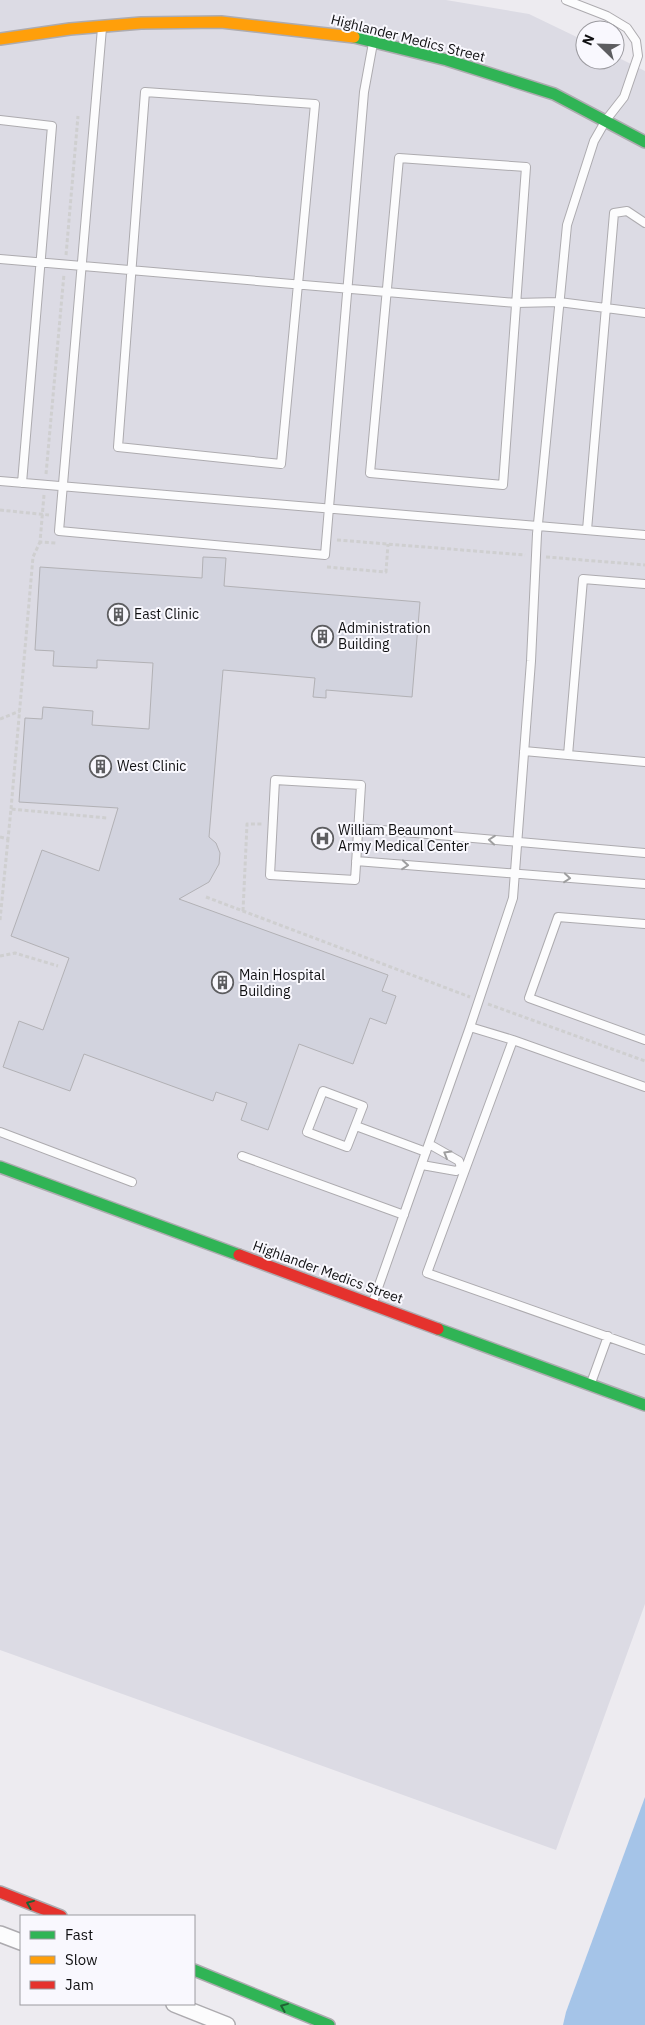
<svg xmlns="http://www.w3.org/2000/svg" width="645" height="2025" font-family="'IBM Plex Sans',sans-serif">
	<style>
		.built { fill: #dcdbe4 }
		.water { fill: #a5c4e8 }
		.building { fill: #d2d3de; stroke: #b2b1b5 }
		.lines { fill: none; stroke-linecap: round; stroke-linejoin: round }
		.lane-casing { stroke: #adabaf; stroke-width: 10 }
		.street-casing { stroke: #adabaf; stroke-width: 18 }
		.fast-casing { stroke: #adabaf; stroke-width: 14 }
		.slow-casing { stroke: #adabaf; stroke-width: 14 }
		.jam-casing { stroke: #adabaf; stroke-width: 14 }
		.path { stroke: #cfcfd0; stroke-width: 3; stroke-dasharray: 4 2.5; stroke-linecap: butt }
		.lane { stroke: #fcfcfd; stroke-width: 8 }
		.street { stroke: #fcfcfd; stroke-width: 15 }
		.fast { stroke: #30b455; stroke-width: 11 }
		.slow { stroke: #ff9f0a; stroke-width: 11 }
		.jam { stroke: #e5322d; stroke-width: 11 }
		.oneway { stroke: #9e9e9f }
		.oneway2 { stroke: #206234 }
		.labels { text-anchor: middle; dominant-baseline: central; stroke-width: 4; stroke-linejoin: round; paint-order: stroke }
		.street-label { font-size: 14px; fill: #101012; stroke: #f9f8fe }
		.poi-label { font-size: 14px; fill: #101012; stroke: #f9f8fe; text-anchor: start }
	</style>
	<rect width="100%" height="100%" fill="#edebf0"/>
	<!-- built -->
	<path class="built" d="M 0,0 L 446,0 L 529,14 L 585,41 L 585,60 L 615,60 L 615,56 L 645,71 L 645,1604 L 556,1850 L 0,1650 Z"/>
	<!-- water -->
	<path class="water" d="M 645,1797 L 645,2025 L 563,2025 L 566,2012 Z"/>
	<!-- building -->
	<path class="building" d="M 203,557 L 226,558 L 224,586 L 420,602 L 412,697 L 326,690 L 326,698 L 313,697 L 315,678 L 223,670 L 209,837 L 216,843 L 220,853 L 219,864 L 209,882 L 179,899 L 388,975 L 382,991 L 396,996 L 386,1024 L 370,1018 L 353,1064 L 299,1044 L 268,1130 L 241,1120 L 247,1103 L 216,1092 L 213,1101 L 84,1054 L 70,1091 L 3,1067 L 19,1021 L 43,1030 L 69,958 L 11,936 L 42,850 L 99,871 L 118,808 L 19,802 L 25,718 L 42,719 L 43,707 L 93,711 L 92,725 L 149,729 L 153,663 L 97,660 L 97,668 L 53,666 L 54,651 L 35,650 L 40,567 L 202,578 Z"/>
	<g class="lines">
		<defs>
			<path id="lane" d="M 102,28 L 59,531 L 325,555 L 364,92 L 373,43
				M 145,92 L 315,104 L 281,464 L 118,447 Z
				M 0,120 L 52,126 L 22,483
				M 399,158 L 526,167 L 503,485 L 370,473 Z
				M 0,259 L 516,303 L 559,302 L 645,313
				M 0,481 L 645,535
				M 587,530 L 614,213 L 627,211 L 645,223
				M 524,751 L 645,762
				M 568,755 L 583,579 L 645,584
				M 275,780 L 361,785 L 355,880 L 270,875 Z
				M 358,828 L 645,853
				M 356,861 L 645,884
				M 645,924 L 558,917 L 529,998 L 645,1040
				M 470,1027 L 513,1040 L 427,1273 L 645,1350
				M 513,1040 L 645,1087
				M 323,1091 L 363,1106 L 347,1147 L 307,1132 Z
				M 356,1126 L 426,1152
				M 0,1132 L 132,1182
				M 429,1144 L 459,1161 L 461,1168
				M 242,1156 L 404,1215
				M 422,1165 L 456,1171 L 461,1168 L 465,1169
				M 373,1302 L 470,1027 L 513,898 L 531,661 L 537,534 L 567,225 L 594,141 L 606,120 L 624,97 L 638,56 L 636,41 L 627,28 L 607,16 L 566,0
				M 591,1383 L 608,1336"/>
			<path id="street" d="M 0,1934 L 21,1942
				M 174,2004 L 227,2025"/>
			<path id="fast" d="M 354,37 L 447,60 L 554,94 L 645,142
				M 0,1167 L 239,1255
				M 438,1329 L 645,1405
				M 194,1970 L 329,2025"/>
			<path id="slow" d="M 0,39 L 70,29 L 141,23 L 221,22 L 354,37"/>
			<path id="jam" d="M 239,1255 L 438,1329
				M 0,1892 L 61,1916"/>
		</defs>
		<!-- lane casing -->
		<use href="#lane" class="lane-casing"/>
		<!-- street casing -->
		<use href="#street" class="street-casing"/>
		<!-- fast casing -->
		<use href="#fast" class="fast-casing"/>
		<!-- slow casing -->
		<use href="#slow" class="slow-casing"/>
		<!-- jam casing -->
		<use href="#jam" class="jam-casing"/>
		<!-- path -->
		<path class="path" d="M 66,255 L 78,116
			M 46,474 L 64,274
			M 44,495 L 40,542 L 57,543
			M 0,510 L 49,515
			M 337,540 L 525,555
			M 546,557 L 645,565
			M 327,567 L 386,572 L 388,544
			M 0,719 L 20,711
			M 11,809 L 33,557 L 40,542
			M 0,837 L 8,839 L 11,809 L 107,818
			M 206,897 L 470,997
			M 243,911 L 247,824 L 262,824
			M 0,920 L 8,839
			M 0,956 L 15,953 L 58,966
			M 488,1004 L 645,1061"/>
		<!-- lane -->
		<use href="#lane" class="lane"/>
		<!-- street -->
		<use href="#street" class="street"/>
		<!-- fast -->
		<use href="#fast" class="fast"/>
		<!-- slow -->
		<use href="#slow" class="slow"/>
		<!-- jam -->
		<use href="#jam" class="jam"/>
	</g>
	<!-- one-way arrows -->
	<defs><path id="oneway-chevron" d="M-2-3.5L2.5 0L-2 3.5" fill="none" stroke-width="1.6" stroke-linecap="round" stroke-linejoin="round" transform="scale(1.25)"/></defs>
	<g class="oneway">
		<use href="#oneway-chevron" transform="translate(492 840) rotate(-175)"/>
		<use href="#oneway-chevron" transform="translate(405 865) rotate(5)"/>
		<use href="#oneway-chevron" transform="translate(567 878) rotate(5)"/>
		<use href="#oneway-chevron" transform="translate(447 1154) rotate(-150)"/>
	</g>
	<g class="oneway2">
		<use href="#oneway-chevron" transform="translate(30 1904) rotate(-158)"/>
		<use href="#oneway-chevron" transform="translate(284 2007) rotate(-158)"/>
	</g>
	<!-- icons -->
	<defs>
		<symbol id="building-ring" viewBox="-11 -11 22 22"><circle r="9.5" fill="#f9f8fe" stroke="#5d5d60" stroke-width="1.5"/><path d="M-4-6H4V6H1V3H-1V6H-4ZM-2.5-4.3h1.7v1.8h-1.7ZM.8-4.3h1.7v1.8H.8ZM-2.5-1h1.7V.8h-1.7ZM.8-1h1.7V.8H.8Z" fill="#5d5d60"/></symbol>
		<symbol id="hospital-ring" viewBox="-11 -11 22 22"><circle r="9.5" fill="#f9f8fe" stroke="#5d5d60" stroke-width="1.5"/><path d="M-5-5h3v3.5h4V-5h3V5h-3V1.5h-4V5h-3Z" fill="#5d5d60"/></symbol>
	</defs>
	<g fill-rule="evenodd">
		<use href="#building-ring" x="106" y="602" width="25" height="25"/>
		<use href="#building-ring" x="310" y="624" width="25" height="25"/>
		<use href="#building-ring" x="88" y="754" width="25" height="25"/>
		<use href="#hospital-ring" x="310" y="826" width="25" height="25"/>
		<use href="#building-ring" x="210" y="970" width="25" height="25"/>
	</g>
	<g class="labels">
		<!-- street labels -->
		<g class="street-label">
			<text transform="translate(408 38) rotate(14)">Highlander Medics Street</text>
			<text transform="translate(328 1272) rotate(20)">Highlander Medics Street</text>
		</g>
		<!-- poi labels -->
		<g class="poi-label">
			<text x="134" y="614">East Clinic</text>
			<text x="338" y="628">Administration<tspan x="338" dy="16">Building</tspan></text>
			<text x="117" y="766">West Clinic</text>
			<text x="338" y="830">William Beaumont<tspan x="338" dy="16">Army Medical Center</tspan></text>
			<text x="239" y="975">Main Hospital<tspan x="239" dy="16">Building</tspan></text>
		</g>
	</g>
	<!-- legend -->
	<rect x="20" y="1915" width="175" height="90" fill="#f9f8fe" stroke="#9c9ba0"/>
	<rect x="30" y="1931" width="25" height="8" fill="#30b455" stroke="#9c9ba0"/>
	<text x="65" y="1940" font-size="15" fill="#101012">Fast</text>
	<rect x="30" y="1956" width="25" height="8" fill="#ff9f0a" stroke="#9c9ba0"/>
	<text x="65" y="1965" font-size="15" fill="#101012">Slow</text>
	<rect x="30" y="1981" width="25" height="8" fill="#e5322d" stroke="#9c9ba0"/>
	<text x="65" y="1990" font-size="15" fill="#101012">Jam</text>
	<!-- north arrow -->
	<g transform="translate(600 45) rotate(293)"><circle r="24" fill="#f9f8fe" stroke="#9c9ba0"/>
	<path d="M0-4L9 19L0 12L-9 19Z" fill="#5d5d60"/>
	<text y="-8" font-size="14" font-weight="bold" text-anchor="middle" fill="#101012">N</text>
	</g>
</svg>
